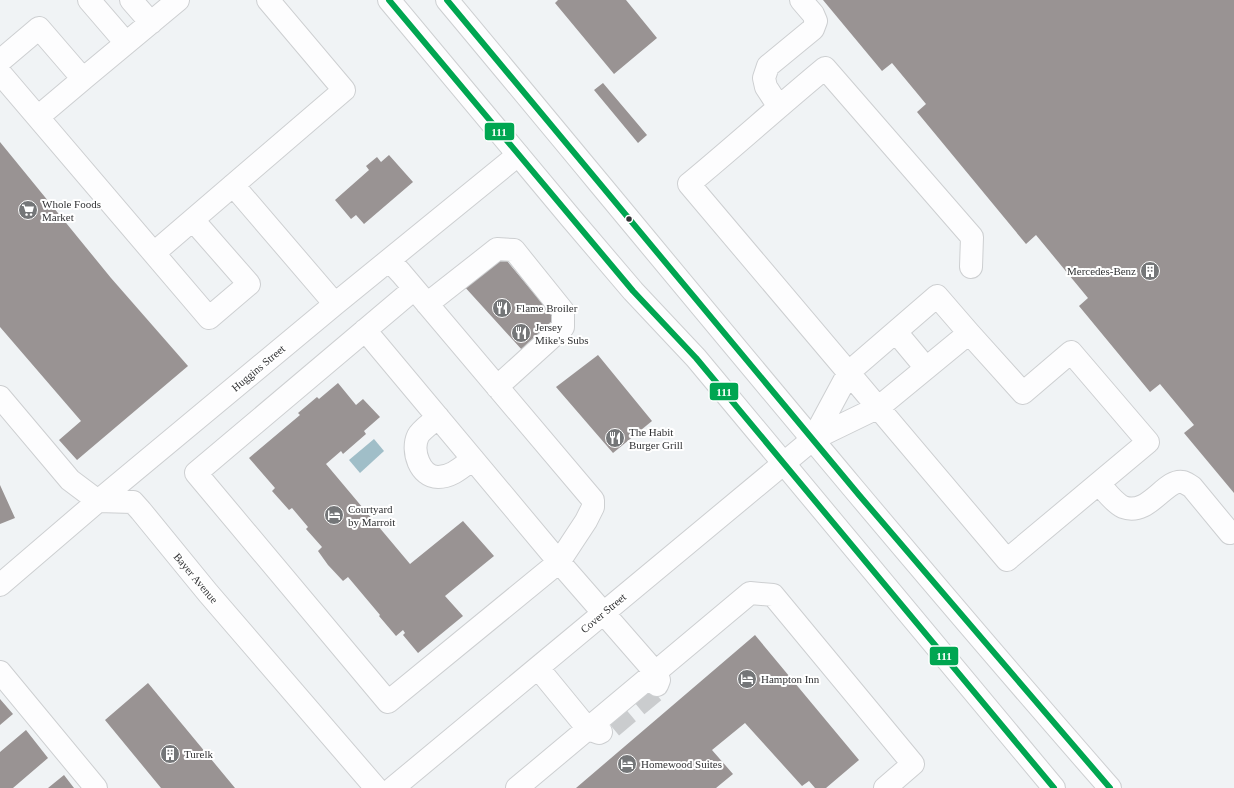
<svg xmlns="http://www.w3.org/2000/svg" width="1234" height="788" font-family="Georgia,serif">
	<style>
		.water { fill: #a0bec8 }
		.building { fill: #999393 }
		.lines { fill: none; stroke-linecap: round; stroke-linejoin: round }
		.minor-tunnel { stroke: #caccce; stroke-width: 22; stroke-dasharray: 22 11; stroke-linecap: butt }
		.minor-casing { stroke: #cdcfd1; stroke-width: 24 }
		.major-casing { stroke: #cdcfd1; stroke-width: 24 }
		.minor { stroke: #fdfdfe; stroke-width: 22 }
		.major { stroke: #fdfdfe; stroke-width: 22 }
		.bus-1-casing { stroke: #fff; stroke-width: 9 }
		.bus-1 { stroke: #00a651; stroke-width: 6 }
		.bus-dot { fill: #313234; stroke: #fff; stroke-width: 1.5 }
		.labels { text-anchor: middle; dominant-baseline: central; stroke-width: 4; stroke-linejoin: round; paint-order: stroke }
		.poi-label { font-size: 11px; fill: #313234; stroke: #fff; text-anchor: start }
		.street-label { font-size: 11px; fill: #313234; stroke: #fff }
		.line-badge { stroke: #fff; stroke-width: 1.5 }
		.badge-label { font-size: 11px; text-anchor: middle; font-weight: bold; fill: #fff }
	</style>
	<rect width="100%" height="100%" fill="#f0f3f5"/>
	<!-- water -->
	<path class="water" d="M 374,439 L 384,451 L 360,473 L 349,460 Z"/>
	<!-- building -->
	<path class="building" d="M 558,0 L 626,0 L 657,38 L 614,74 L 555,3 Z
		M 823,0 L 1234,0 L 1234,493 L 1184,433 L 1194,425 L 1160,384 L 1150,392 L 1079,306 L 1088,298 L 1036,235 L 1026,244 L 917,112 L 926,104 L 892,63 L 882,71 Z
		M 603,83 L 647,135 L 638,143 L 594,90 Z
		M 0,142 L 111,278 L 188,366 L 77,460 L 59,440 L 81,421 L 0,327 Z
		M 389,155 L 413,182 L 364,224 L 356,215 L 351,219 L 335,200 L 369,170 L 366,166 L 377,157 L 381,162 Z
		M 502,255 L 558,322 L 523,351 L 463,285 Z
		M 598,355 L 652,421 L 613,453 L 556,387 Z
		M 338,383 L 356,405 L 363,399 L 380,417 L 364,431 L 366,434 L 343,454 L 341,451 L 326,464 L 410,564 L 463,521 L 494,556 L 445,596 L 463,616 L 418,653 L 403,635 L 405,633 L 403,630 L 396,636 L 379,616 L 380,615 L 348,577 L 343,581 L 328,565 L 318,551 L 322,547 L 306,529 L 308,527 L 292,508 L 289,510 L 272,491 L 275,488 L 249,458 L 300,415 L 298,413 L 317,397 L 319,399 Z
		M 0,485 L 15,518 L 0,524 Z
		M 755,635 L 859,760 L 826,788 L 815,788 L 809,781 L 802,786 L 745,723 L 712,750 L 733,774 L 716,788 L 576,788 Z
		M 148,683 L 235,788 L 161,788 L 105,720 Z
		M 0,699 L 13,714 L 0,725 Z
		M 26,730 L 48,758 L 13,788 L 0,788 L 0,752 Z
		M 64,775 L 74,788 L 48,788 Z"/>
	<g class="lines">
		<!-- minor-tunnel -->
		<path class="minor-tunnel" d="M 612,727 L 655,691"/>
		<defs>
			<path id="minor" d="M 89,0 L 126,43
				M 131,0 L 151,23
				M 0,61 L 39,28 L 83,79 L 178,0
				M 0,73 L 209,318 L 249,284 L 193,220
				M 779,107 L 766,87 L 764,78 L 768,66 L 813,29 L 816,21 L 813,14 L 801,0
				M 38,117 L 83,79
				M 233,185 L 335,304
				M 154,253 L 344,90 L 268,0
				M 389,260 L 401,273 L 593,500 L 593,507 L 586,521 L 559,562 L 388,702 L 196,473 L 414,289
				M 427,304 L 497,249 L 514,250 L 563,311 L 563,327 L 497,387
				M 365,330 L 559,562 L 655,672 L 659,680 L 657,685
				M 896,332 L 926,368
				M 0,397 L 70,480 L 98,501 L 133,502 L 141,511 L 208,593 L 376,788
				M 438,417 C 433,422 421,430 418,436 C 411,451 420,477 438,477 C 452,477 462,467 473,459
				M 813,439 L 849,372 L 937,296 L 969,333 L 1023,393 L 1071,352 L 1148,442 L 1007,560 L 689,184 C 735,146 779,106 825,68 L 972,237 L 971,267
				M 1099,483 C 1104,490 1115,503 1123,507 C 1149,517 1165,478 1183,482 C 1186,483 1189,485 1192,487 L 1230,533 L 1234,532
				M 0,585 L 98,501 L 335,304 L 518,155
				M 538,668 L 588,729 L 599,733 L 601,732
				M 0,672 L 96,788
				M 393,788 L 813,439 L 879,407 L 969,333
				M 517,788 L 750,593 L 773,595 L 913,764 L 885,788"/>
			<path id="major" d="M 389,0 L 570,217 L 633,291 L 696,358 L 1054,788
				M 447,0 C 667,264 884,530 1110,788"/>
		</defs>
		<!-- minor casing -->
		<use href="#minor" class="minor-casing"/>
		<!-- major casing -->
		<use href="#major" class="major-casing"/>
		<!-- minor -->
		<use href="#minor" class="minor"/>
		<!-- major -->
		<use href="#major" class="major"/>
		<defs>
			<path id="bus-1" d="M 389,0 L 633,291 L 696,358 L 1054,788
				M 447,0 L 859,495 L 1110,788"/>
		</defs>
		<!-- bus-1 casing -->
		<use href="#bus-1" class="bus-1-casing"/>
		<!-- bus-1 -->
		<use href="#bus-1" class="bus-1"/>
	</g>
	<!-- icons -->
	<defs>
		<symbol id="supermarket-disc" viewBox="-11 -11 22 22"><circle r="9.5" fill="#747678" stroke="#fff"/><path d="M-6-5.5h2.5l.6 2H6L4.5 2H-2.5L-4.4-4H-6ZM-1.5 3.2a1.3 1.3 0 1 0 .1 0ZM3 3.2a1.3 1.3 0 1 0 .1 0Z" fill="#fff"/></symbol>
		<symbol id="building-disc" viewBox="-11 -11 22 22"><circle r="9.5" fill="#747678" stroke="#fff"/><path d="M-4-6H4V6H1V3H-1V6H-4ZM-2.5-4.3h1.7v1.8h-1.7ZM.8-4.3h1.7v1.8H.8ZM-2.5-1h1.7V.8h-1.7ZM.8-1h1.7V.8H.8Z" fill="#fff"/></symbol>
		<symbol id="restaurant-disc" viewBox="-11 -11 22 22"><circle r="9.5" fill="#747678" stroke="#fff"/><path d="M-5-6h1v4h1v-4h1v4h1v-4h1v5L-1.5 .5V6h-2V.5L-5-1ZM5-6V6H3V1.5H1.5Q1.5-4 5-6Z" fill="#fff"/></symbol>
		<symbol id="hotel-disc" viewBox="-11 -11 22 22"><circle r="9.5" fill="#747678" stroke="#fff"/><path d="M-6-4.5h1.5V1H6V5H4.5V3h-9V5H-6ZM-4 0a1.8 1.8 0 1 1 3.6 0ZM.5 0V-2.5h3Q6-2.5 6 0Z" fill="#fff"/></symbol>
	</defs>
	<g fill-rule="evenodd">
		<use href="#supermarket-disc" x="17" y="199" width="22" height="22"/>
		<use href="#building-disc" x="1139" y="260" width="22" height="22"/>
		<use href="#restaurant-disc" x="491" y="297" width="22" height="22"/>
		<use href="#restaurant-disc" x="510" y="322" width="22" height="22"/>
		<use href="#restaurant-disc" x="604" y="427" width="22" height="22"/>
		<use href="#hotel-disc" x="323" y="504" width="22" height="22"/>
		<use href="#hotel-disc" x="736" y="668" width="22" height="22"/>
		<use href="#building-disc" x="159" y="743" width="22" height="22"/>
		<use href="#hotel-disc" x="616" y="753" width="22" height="22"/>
	</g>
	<!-- markers -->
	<circle class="bus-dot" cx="629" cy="219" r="3.5"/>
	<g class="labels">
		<!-- poi labels -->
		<g class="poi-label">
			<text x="42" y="204">Whole Foods<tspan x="42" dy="13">Market</tspan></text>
			<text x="1136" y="271" text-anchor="end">Mercedes-Benz</text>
			<text x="516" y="308">Flame Broiler</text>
			<text x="535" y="327">Jersey<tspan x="535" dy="13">Mike's Subs</tspan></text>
			<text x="629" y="432">The Habit<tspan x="629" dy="13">Burger Grill</tspan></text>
			<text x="348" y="509">Courtyard<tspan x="348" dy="13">by Marroit</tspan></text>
			<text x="761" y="679">Hampton Inn</text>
			<text x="184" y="754">Turelk</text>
			<text x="641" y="764">Homewood Suites</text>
		</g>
		<!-- street labels -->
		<g class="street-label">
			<text transform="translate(258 368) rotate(-40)">Huggins Street</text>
			<text transform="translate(196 578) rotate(50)">Bayer Avenue</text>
			<text transform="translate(603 613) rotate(-40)">Cover Street</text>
		</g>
	</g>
	<g class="line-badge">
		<rect x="484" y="122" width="31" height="19" rx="4" fill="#00a651"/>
		<rect x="709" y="382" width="30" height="19" rx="4" fill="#00a651"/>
		<rect x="929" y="646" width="30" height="20" rx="4" fill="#00a651"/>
	</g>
	<g class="badge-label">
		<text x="499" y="136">111</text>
		<text x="724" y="396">111</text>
		<text x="944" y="660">111</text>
	</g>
</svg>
